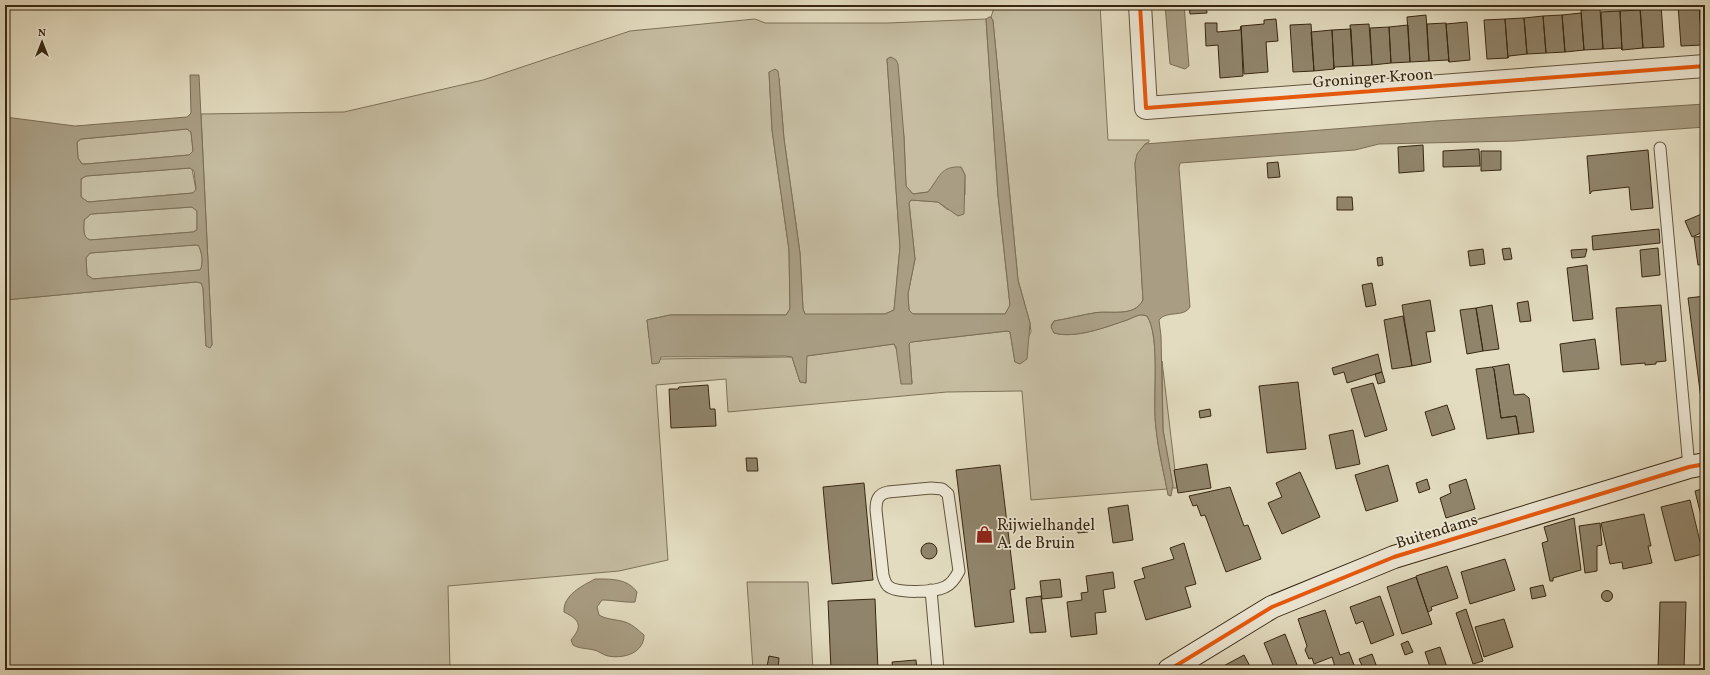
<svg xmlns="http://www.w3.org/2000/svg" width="1710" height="675" font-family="Vollkorn,serif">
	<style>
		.green { fill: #c6bda2; stroke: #7e725a }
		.water { fill: #a99e84; stroke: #7b6e56; fill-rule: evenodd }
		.building { fill: #90856c; stroke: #372711 }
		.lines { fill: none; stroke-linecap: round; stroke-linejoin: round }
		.lane-casing { stroke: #62543d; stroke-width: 13 }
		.street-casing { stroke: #62543d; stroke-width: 24 }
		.secondary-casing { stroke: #372711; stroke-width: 24 }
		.lane { stroke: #ede8d6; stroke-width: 11 }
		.street { stroke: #ede8d6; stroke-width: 22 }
		.secondary { stroke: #ede8d6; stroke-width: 22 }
		.cycleway-casing { stroke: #ede8d6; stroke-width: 6 }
		.cycleway { stroke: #e8590c; stroke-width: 4 }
		.labels { text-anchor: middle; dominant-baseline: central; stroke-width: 3.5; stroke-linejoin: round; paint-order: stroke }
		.street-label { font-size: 16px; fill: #372711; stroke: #ede8d6 }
		.poi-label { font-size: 16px; fill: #372711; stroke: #ede8d6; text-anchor: start }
	</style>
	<rect width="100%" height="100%" fill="#e3dcc0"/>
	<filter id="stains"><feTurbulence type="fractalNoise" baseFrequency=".005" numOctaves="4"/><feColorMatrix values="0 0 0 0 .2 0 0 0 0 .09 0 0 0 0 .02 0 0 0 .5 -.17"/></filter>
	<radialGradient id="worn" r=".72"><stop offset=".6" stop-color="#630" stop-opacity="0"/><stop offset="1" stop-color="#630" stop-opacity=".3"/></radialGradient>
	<!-- green -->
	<path class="green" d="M 995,5 L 1100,5 L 1108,140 L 1149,140 L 1149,142 L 1145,144 L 1135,163 L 1143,300 C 1134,318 1110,310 1094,313 C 1081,315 1067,319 1054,321 L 1051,325 L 1054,333 C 1075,339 1106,327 1127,320 C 1135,317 1139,313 1147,316 C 1161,337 1152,401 1156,428 C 1158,449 1163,469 1167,489 L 1031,500 L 1022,391 L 947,392 L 728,412 L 726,379 L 656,385 L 668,560 L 619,571 L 448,586 L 450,670 L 5,670 L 5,300 L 196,282 L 201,283 L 203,288 L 206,346 L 212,345 L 201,114 L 344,112 L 483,80 L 630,31 L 755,19 L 765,23 L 888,23 L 986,19 L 998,195 L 1010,306 L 1005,314 L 913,314 L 909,310 L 908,294 L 915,259 L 909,203 L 911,200 L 938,202 L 948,210 L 965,195 L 965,175 L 961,167 L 935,183 L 928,192 L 913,194 L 906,186 L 904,137 L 891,57 L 887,59 L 900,247 L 894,310 L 885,314 L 809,315 L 805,314 L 803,309 L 800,253 L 784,139 L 779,78 L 769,72 L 772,130 L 789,250 L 790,309 L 786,315 L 670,315 L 647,320 L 649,337 L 660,359 L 792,357 L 800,382 L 806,383 L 806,356 L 894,344 L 912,383 L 909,344 L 911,342 L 1007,331 L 1010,332 L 1015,362 L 1031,332 L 1030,323 L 1018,280 L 993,21 L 991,17 Z
		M 187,129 L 191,132 L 193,151 L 189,155 L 86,164 L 82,164 L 78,158 L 77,142 L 81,139 Z
		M 190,168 L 192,169 L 196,190 L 193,193 L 88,202 L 81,197 L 81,179 L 86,176 Z
		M 192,207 L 197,211 L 197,230 L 193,232 L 90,240 C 82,237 84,228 84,220 L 91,214 Z
		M 195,245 L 198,245 C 202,251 204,264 200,270 L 93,279 L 87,275 L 86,258 L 90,253 Z
		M 1162,361 L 1177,488 L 1173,488 L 1163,430 Z
		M 747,582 L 808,582 L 813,670 L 753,670 Z"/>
	<!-- water -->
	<path class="water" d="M 1165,5 L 1184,5 L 1189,66 L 1185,69 L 1170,64 Z
		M 989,17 L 991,17 L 993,21 L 1018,280 L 1030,323 L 1027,359 L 1020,364 L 1015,362 L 1010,332 L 1007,331 L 911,342 L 909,344 L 912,384 L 901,384 L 896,347 L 894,344 L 807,356 L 806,383 L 800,382 L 792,357 L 786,356 L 661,357 L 659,363 L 652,364 L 647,320 L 670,315 L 786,315 L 790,309 L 789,250 L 772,130 L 769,72 L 775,69 L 778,71 L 779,78 L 784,139 L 800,253 L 803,309 L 805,314 L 885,314 L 894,310 L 900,247 L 887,59 L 891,57 L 896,60 L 898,64 L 904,137 L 906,186 L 913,194 L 928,192 C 940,177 940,166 961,167 L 965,175 L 964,214 L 958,216 L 938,202 L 911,200 L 909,203 L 915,259 L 908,294 L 909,310 L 913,314 L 1005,314 L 1010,305 L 998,195 L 986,19 Z
		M 190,75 L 199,75 L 212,345 L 210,348 L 206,346 L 203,288 L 201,283 L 196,282 L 5,300 L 5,117 L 75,126 L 187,117 L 191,113 ZM 187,129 L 191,132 L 193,151 L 189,155 L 86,164 L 82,164 L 78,158 L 77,142 L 81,139 ZM 190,168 L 194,171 L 196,189 L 193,193 L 88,202 L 81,197 L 81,179 L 86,176 ZM 192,207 L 197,211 L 197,230 L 193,232 L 90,240 C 82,237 84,228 84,220 L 91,214 ZM 195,245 L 198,245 C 202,251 204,264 200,270 L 93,279 L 87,275 L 86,258 L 90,253 Z
		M 1705,104 L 1705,127 L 1515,141 L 1379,144 L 1355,150 L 1180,163 L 1179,168 L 1190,307 C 1184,318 1166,310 1159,320 L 1161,336 L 1163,430 L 1173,485 L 1171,496 L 1168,495 C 1164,473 1158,450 1156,428 C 1152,401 1161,337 1147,316 C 1139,313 1135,317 1127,320 C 1106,327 1076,339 1054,333 L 1051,327 L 1054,321 C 1067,319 1081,315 1094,313 C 1110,310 1134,318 1143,300 L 1135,163 L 1137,154 L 1145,144 L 1435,121 Z
		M 595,579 C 610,579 627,578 637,592 L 635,602 C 628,603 612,600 602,600 L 597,607 L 599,615 C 607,620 616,619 625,622 C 632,624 638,630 644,635 C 644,653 624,659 608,656 C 603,655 599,651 594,650 C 586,648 580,649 573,645 L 571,640 C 583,626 580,620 564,612 C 563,595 582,586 595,579 Z"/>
	<!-- building -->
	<path class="building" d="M 1189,5 L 1206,5 L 1207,13 L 1190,14 Z
		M 1640,5 L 1661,5 L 1664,47 L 1643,48 Z
		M 1678,5 L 1699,5 L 1702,45 L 1681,46 Z
		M 1699,5 L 1705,5 L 1705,42 L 1702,42 L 1703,45 L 1702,45 Z
		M 1600,9 L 1603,49 L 1584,50 L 1581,10 Z
		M 1640,10 L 1643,48 L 1622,50 L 1620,11 Z
		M 1620,11 L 1622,50 L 1621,48 L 1603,49 L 1601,12 Z
		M 1581,13 L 1584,50 L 1565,52 L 1562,15 Z
		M 1426,15 L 1429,61 L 1410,62 L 1407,17 Z
		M 1562,15 L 1565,52 L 1546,53 L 1543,16 Z
		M 1543,16 L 1546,53 L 1527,54 L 1524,18 Z
		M 1524,18 L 1527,54 L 1509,56 L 1508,58 L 1505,19 Z
		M 1276,19 L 1278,41 L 1266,42 L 1268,72 L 1244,74 L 1241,26 L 1264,24 L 1264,20 Z
		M 1505,19 L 1508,58 L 1487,59 L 1484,20 Z
		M 1467,22 L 1470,60 L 1449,62 L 1446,24 Z
		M 1205,23 L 1217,23 L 1217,32 L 1240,30 L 1241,26 L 1243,76 L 1220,78 L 1218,45 L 1206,46 Z
		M 1446,23 L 1449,62 L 1448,60 L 1429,61 L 1427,24 Z
		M 1311,24 L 1314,71 L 1293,72 L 1290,25 Z
		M 1369,24 L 1372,65 L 1353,66 L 1350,25 Z
		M 1408,25 L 1410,62 L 1391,63 L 1389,27 Z
		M 1389,27 L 1391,63 L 1372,65 L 1370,28 Z
		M 1351,29 L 1353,66 L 1335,67 L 1334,69 L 1332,30 Z
		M 1332,30 L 1334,69 L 1314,71 L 1311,32 Z
		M 1423,145 L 1424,171 L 1399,173 L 1398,147 Z
		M 1479,149 L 1480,166 L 1443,167 L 1443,151 Z
		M 1648,150 L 1653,208 L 1631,210 L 1629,187 L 1592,191 L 1590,194 L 1587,156 Z
		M 1481,151 L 1501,151 L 1501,170 L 1481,171 Z
		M 1278,162 L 1280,177 L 1268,178 L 1267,163 Z
		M 1337,197 L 1352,197 L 1353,210 L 1337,210 Z
		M 1704,213 L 1705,231 L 1692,237 L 1685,221 Z
		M 1659,229 L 1660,243 L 1593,250 L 1592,236 Z
		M 1705,236 L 1705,264 L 1698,265 L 1694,237 Z
		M 1510,248 L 1512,259 L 1504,260 L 1502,249 Z
		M 1658,248 L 1660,275 L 1642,277 L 1640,250 Z
		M 1483,249 L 1485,264 L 1470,266 L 1468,251 Z
		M 1587,249 L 1585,257 L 1572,258 L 1571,250 Z
		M 1382,257 L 1383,265 L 1378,266 L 1377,258 Z
		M 1587,265 L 1593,319 L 1573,321 L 1567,268 Z
		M 1372,283 L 1376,305 L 1366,307 L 1362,285 Z
		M 1705,296 L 1705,422 L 1704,422 L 1688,298 Z
		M 1430,300 L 1435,331 L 1426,332 L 1431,362 L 1412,366 L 1402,305 Z
		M 1528,301 L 1531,321 L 1520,322 L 1517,303 Z
		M 1492,305 L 1499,349 L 1483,351 L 1476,308 Z
		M 1661,305 L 1666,361 L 1656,362 L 1656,364 L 1645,365 L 1645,363 L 1621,365 L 1616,308 Z
		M 1476,308 L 1483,351 L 1467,354 L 1460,310 Z
		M 1403,316 L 1412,366 L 1392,369 L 1384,320 Z
		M 1595,339 L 1599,369 L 1563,372 L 1560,344 Z
		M 1378,354 L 1382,372 L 1347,383 L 1344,372 L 1334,375 L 1332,368 Z
		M 1509,364 L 1514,395 L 1524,394 L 1529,398 L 1534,432 L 1519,434 L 1516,416 L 1501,418 L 1494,369 L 1492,367 Z
		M 1492,367 L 1494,369 L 1501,418 L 1516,416 L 1519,434 L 1487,439 L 1476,369 Z
		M 1382,372 L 1385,382 L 1378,384 L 1375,374 Z
		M 1298,382 L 1306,449 L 1267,453 L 1259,386 Z
		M 1373,383 L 1387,430 L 1365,437 L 1351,389 Z
		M 708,385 L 710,409 L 715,409 L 716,426 L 671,428 L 669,389 L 678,389 L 679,387 Z
		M 1447,405 L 1455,429 L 1432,436 L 1425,412 Z
		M 1210,409 L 1211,416 L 1200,418 L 1199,411 Z
		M 1353,430 L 1360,464 L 1336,469 L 1329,435 Z
		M 746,458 L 757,458 L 758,471 L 747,471 Z
		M 1207,464 L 1211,488 L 1178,493 L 1174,470 Z
		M 1000,465 L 1015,589 L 1010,590 L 1014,622 L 975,627 L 956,470 Z
		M 1388,465 L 1398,501 L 1366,511 L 1355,475 Z
		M 1300,472 L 1320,517 L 1282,534 L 1268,503 L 1282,497 L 1276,483 Z
		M 1427,479 L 1430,489 L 1419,493 L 1416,483 Z
		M 1466,479 L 1475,509 L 1446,518 L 1440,498 L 1451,493 L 1449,485 Z
		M 864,483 L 873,580 L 832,584 L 823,487 Z
		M 1230,487 L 1244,526 L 1248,525 L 1261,559 L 1226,572 L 1205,515 L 1201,516 L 1197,505 L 1193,506 L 1189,496 Z
		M 1705,488 L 1705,532 L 1695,491 Z
		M 1690,500 L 1703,554 L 1675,561 L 1661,507 Z
		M 1128,505 L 1133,540 L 1113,543 L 1108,508 Z
		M 1644,514 L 1651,546 L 1648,546 L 1652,563 L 1623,569 L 1622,562 L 1610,564 L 1601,523 Z
		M 1574,518 L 1581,570 L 1553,578 L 1553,581 L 1550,581 L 1542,543 L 1548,541 L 1544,527 Z
		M 1087,522 L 1088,532 L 1078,533 L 1076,524 Z
		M 1600,523 L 1602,545 L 1597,546 L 1597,571 L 1585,573 L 1579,526 Z
		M921 551a8 8 0 1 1 16 0a8 8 0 1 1-16 0Z
		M 1184,543 L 1196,584 L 1185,587 L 1191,607 L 1146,620 L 1134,581 L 1145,578 L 1142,568 L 1174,559 L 1170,548 Z
		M 1505,559 L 1515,590 L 1470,604 L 1461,572 Z
		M 1447,566 L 1458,598 L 1431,607 L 1432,610 L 1428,612 L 1416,576 Z
		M 1113,572 L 1115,588 L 1103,590 L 1106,612 L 1095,613 L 1097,634 L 1071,637 L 1067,602 L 1082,600 L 1081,593 L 1088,592 L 1086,576 Z
		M 1416,577 L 1432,624 L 1402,634 L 1387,587 Z
		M 1060,579 L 1062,597 L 1042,599 L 1040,581 Z
		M 1543,585 L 1546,596 L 1532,599 L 1530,588 Z
		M1601.5 596a5.5 5.5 0 1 1 11 0a5.5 5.5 0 1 1-11 0Z
		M 1041,596 L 1046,632 L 1030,633 L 1026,598 Z
		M 1380,596 L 1394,635 L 1371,644 L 1363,621 L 1356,624 L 1350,607 Z
		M 875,599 L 878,670 L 831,670 L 828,601 Z
		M 1660,602 L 1686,602 L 1684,669 L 1658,669 Z
		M 1466,609 L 1483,661 L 1473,664 L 1456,613 Z
		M 1325,610 L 1340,655 L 1349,652 L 1356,670 L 1336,670 L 1332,657 L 1314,664 L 1312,658 L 1309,659 L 1305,650 L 1307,646 L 1298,619 Z
		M 1504,619 L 1513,647 L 1484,657 L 1475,627 Z
		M 1285,634 L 1299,670 L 1275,670 L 1264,643 Z
		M 1408,641 L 1413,652 L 1405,655 L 1401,644 Z
		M 1440,647 L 1448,670 L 1431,670 L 1425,652 Z
		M 1372,654 L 1378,670 L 1364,670 L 1359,659 Z
		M 1244,655 L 1252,670 L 1216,670 Z
		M 769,656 L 779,658 L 778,669 L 767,667 Z
		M 916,660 L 917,670 L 893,670 L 892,662 Z"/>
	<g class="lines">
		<defs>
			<path id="lane" d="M 1660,148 L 1689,467
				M 931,488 L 942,489 L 948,494 L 959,571 C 956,577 952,584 945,587 C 935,592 897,594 888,586 C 885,583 884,579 883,575 L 876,510 C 876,500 878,494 888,492 Z
				M 931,590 L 938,670"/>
			<path id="street" d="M 1140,5 L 1146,108 L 1705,66"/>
			<path id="secondary" d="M 1169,670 L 1272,607 L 1394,557 L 1689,467 L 1705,464"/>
		</defs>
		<!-- lane casing -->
		<use href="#lane" class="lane-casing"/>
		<!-- street casing -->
		<use href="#street" class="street-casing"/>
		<!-- secondary casing -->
		<use href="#secondary" class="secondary-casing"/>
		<!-- lane -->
		<use href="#lane" class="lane"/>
		<!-- street -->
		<use href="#street" class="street"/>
		<!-- secondary -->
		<use href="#secondary" class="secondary"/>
		<defs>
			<path id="cycleway" d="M 1140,5 L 1146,108 L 1705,66
				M 1169,670 L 1272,607 L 1394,557 L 1689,467 L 1705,464"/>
		</defs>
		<!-- cycleway casing -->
		<use href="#cycleway" class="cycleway-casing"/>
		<!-- cycleway -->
		<use href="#cycleway" class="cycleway"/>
	</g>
	<!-- icons -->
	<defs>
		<symbol id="shop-bare" viewBox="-9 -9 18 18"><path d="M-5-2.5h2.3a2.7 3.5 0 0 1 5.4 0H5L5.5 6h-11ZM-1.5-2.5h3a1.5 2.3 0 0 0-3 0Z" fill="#8f2418" stroke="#ede8d6" stroke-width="2.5" paint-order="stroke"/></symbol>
	</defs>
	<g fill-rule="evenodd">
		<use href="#shop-bare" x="972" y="522" width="25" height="25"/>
	</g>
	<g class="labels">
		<!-- street labels -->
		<g class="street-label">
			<text transform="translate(1373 79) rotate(-4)">Groninger Kroon</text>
			<text transform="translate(1437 532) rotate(-17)">Buitendams</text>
		</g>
		<!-- poi labels -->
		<g class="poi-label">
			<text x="997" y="526">Rijwielhandel<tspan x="997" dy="18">A. de Bruin</tspan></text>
		</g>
	</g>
	<!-- margin -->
	<rect width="1710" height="675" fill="none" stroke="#e3dcc0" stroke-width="20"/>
	<rect x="6" y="6" width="1698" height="663" fill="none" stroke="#372711" stroke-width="2"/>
	<rect x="10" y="10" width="1690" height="655" fill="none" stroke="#372711"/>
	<!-- north arrow -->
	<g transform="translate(42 42)" stroke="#ede8d6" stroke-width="3" paint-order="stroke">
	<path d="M0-3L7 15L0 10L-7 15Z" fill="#372711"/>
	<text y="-6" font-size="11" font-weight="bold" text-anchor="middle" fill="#372711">N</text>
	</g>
	<rect width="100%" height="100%" filter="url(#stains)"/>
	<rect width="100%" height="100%" fill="url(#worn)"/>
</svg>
